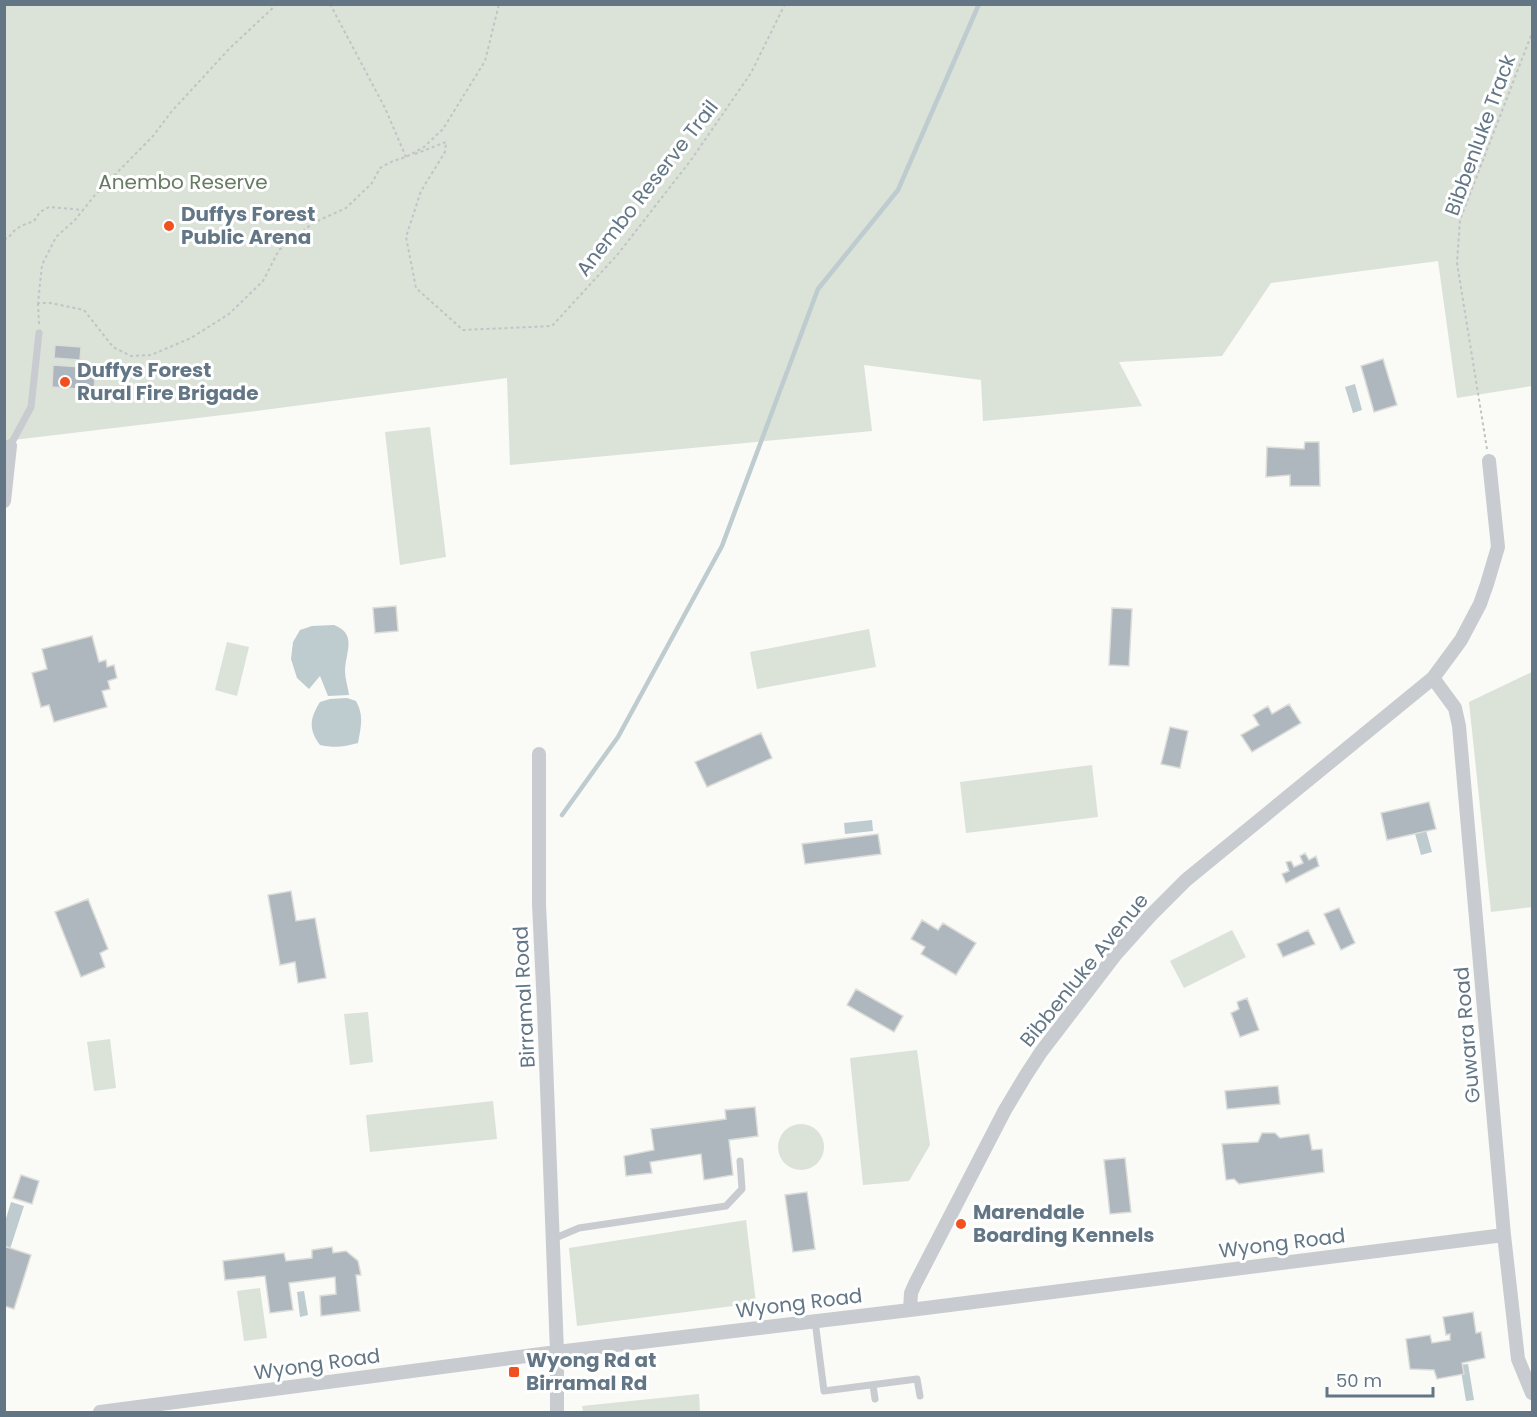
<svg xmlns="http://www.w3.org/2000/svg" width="1537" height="1417" font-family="Poppins,sans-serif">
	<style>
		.green { fill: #dbe2d8 }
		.water { fill: #becbcf }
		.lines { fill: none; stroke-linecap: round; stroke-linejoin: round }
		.stream { stroke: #becbcf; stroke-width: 4.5 }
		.building { fill: #adb7bd; stroke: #dcdcd9; stroke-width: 1.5 }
		.path { stroke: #c1c4c6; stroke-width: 2; stroke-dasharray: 3 3; stroke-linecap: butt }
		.service { stroke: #c8ccd0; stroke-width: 7 }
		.minor { stroke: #c8ccd0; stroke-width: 14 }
		.poi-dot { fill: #f2501f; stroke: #fff; stroke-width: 2 }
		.labels { text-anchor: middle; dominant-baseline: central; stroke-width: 6; stroke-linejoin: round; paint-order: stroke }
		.street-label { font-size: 20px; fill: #627685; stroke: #fff }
		.park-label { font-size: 20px; fill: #667b62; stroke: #fff }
		.poi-label { font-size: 20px; font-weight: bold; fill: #627685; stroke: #fff; text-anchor: start }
	</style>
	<rect width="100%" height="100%" fill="#fafaf7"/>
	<!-- green -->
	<path class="green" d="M 4,5 L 1532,5 L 1532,386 L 1457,398 L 1438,261 L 1271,283 L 1222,356 L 1119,362 L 1142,406 L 983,421 L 981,380 L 864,365 L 872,431 L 510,465 L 507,378 L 256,411 L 5,441 Z
		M 430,427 L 446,557 L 400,565 L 385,432 Z
		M 869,629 L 876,667 L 757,689 L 750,652 Z
		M 227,642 L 249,647 L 237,696 L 215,690 Z
		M 1532,672 L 1532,907 L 1491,912 L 1469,702 Z
		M 1092,765 L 1098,817 L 966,833 L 960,782 Z
		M 1232,930 L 1246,957 L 1184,988 L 1170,961 Z
		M 368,1012 L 373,1062 L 350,1065 L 344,1014 Z
		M 110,1039 L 116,1088 L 94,1091 L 87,1042 Z
		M 917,1050 L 930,1145 L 909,1181 L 863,1185 L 850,1058 Z
		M 493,1101 L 497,1139 L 370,1152 L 366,1115 Z
		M778 1147a23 23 0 1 1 46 0a23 23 0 1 1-46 0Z
		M 746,1220 L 756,1303 L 577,1326 L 569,1248 Z
		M 260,1288 L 267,1338 L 244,1341 L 237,1291 Z
		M 699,1394 L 700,1412 L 583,1412 L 582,1406 Z"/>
	<!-- water -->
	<path class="water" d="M 1355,384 L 1362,410 L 1353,413 L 1345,387 Z
		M 334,625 C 358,634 345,653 345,671 C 345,679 348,687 349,695 L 328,696 L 320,676 L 309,689 L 297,678 L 291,659 L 293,642 L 300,630 L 312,626 Z
		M 347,698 L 356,701 C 364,715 361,727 358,743 C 344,747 334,748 320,745 C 308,729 310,718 320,702 L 330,699 Z
		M 872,820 L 873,831 L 845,834 L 844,823 Z
		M 1425,827 L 1432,852 L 1421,855 L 1414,830 Z
		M 11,1202 L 24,1206 L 10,1249 L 5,1247 L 5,1222 Z
		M 304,1291 L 308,1315 L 300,1317 L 297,1292 Z
		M 1468,1364 L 1474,1400 L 1466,1401 L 1460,1365 Z"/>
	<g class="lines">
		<!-- stream -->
		<path class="stream" d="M 562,815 L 618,737 L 722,546 L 818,289 L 898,190 L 979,4"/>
	</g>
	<!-- building -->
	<path class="building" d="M 55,345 L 81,347 L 80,360 L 54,358 Z
		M 1383,359 L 1397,405 L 1374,412 L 1361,366 Z
		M 53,365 L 96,368 L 94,390 L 52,387 Z
		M 1305,442 L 1319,442 L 1320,486 L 1290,486 L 1290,475 L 1266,477 L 1267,447 L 1304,449 Z
		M 396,606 L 398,631 L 375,633 L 373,608 Z
		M 1112,608 L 1132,609 L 1129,666 L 1109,665 Z
		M 92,636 L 99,662 L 106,660 L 107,667 L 114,665 L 117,678 L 108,681 L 110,689 L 102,691 L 107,707 L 54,722 L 49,705 L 41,707 L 32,673 L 47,669 L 42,649 Z
		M 1289,704 L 1301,723 L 1252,752 L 1241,735 L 1259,725 L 1253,715 L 1268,706 L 1272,714 Z
		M 1170,727 L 1188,731 L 1180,768 L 1161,764 Z
		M 761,733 L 772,758 L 707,787 L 695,762 Z
		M 1429,802 L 1436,829 L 1387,840 L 1381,813 Z
		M 878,834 L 881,854 L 805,864 L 802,844 Z
		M 1305,853 L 1309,860 L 1316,856 L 1319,866 L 1286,883 L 1282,874 L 1289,871 L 1286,862 L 1291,861 L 1294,867 L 1303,863 L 1300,856 Z
		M 291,891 L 296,921 L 315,918 L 326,978 L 298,983 L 295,962 L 280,965 L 268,895 Z
		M 88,899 L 108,949 L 100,953 L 105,967 L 81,977 L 55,912 Z
		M 1339,908 L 1355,943 L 1341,950 L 1324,914 Z
		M 922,920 L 938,930 L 943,923 L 976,943 L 956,975 L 921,954 L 925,947 L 911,939 Z
		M 1308,930 L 1315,944 L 1283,957 L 1277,944 Z
		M 856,989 L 903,1016 L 894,1032 L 847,1005 Z
		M 1247,998 L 1259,1030 L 1240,1037 L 1231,1013 L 1239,1009 L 1237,1002 Z
		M 1278,1086 L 1280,1104 L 1227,1109 L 1225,1091 Z
		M 755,1107 L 758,1136 L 729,1140 L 733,1175 L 704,1180 L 701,1154 L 650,1162 L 652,1173 L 626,1176 L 624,1156 L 654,1150 L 651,1129 L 726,1119 L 725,1110 Z
		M 1262,1133 L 1275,1133 L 1280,1138 L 1309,1134 L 1312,1150 L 1322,1149 L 1324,1172 L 1239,1184 L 1234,1179 L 1226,1180 L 1222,1144 L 1258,1142 Z
		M 1125,1158 L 1131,1212 L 1110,1214 L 1104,1160 Z
		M 21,1175 L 39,1181 L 32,1204 L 13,1198 Z
		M 807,1192 L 815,1249 L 793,1252 L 785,1195 Z
		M 4,1246 L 31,1255 L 14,1309 L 4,1306 Z
		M 332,1247 L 333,1253 L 346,1251 L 358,1261 L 361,1275 L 356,1275 L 360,1311 L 321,1316 L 320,1296 L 336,1294 L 335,1277 L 289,1283 L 293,1310 L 270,1313 L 265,1276 L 225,1280 L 223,1261 L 284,1253 L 286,1261 L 312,1258 L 312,1250 Z
		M 1473,1312 L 1476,1333 L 1481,1332 L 1485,1358 L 1462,1363 L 1464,1374 L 1437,1379 L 1434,1370 L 1410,1369 L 1406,1339 L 1430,1335 L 1432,1343 L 1450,1340 L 1450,1334 L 1446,1335 L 1443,1317 Z"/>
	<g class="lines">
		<!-- path -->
		<path class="path" d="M 277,4 L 230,48 L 172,111 L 153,136 L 95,195 L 75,220 L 56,237 L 42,265 L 38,303 L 51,303 L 84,310 L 113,347 L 131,356 L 151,355 L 191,338 L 229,314 L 263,281 L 279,250 L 313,223 L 346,208 L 372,183 L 380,168 L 393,161 L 406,157 L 424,147 L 443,129 L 485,61 L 499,4
			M 330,4 L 385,108 L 406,157
			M 415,154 L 446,142 L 445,152 L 421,191 L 406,237 L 416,288 L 463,330 L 552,326 L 618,254 L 691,160 L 751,73 L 785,4
			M 4,239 L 8,238 L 14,231 L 21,226 L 34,221 L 40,212 L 49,207 L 83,210
			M 38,303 L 39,324
			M 1487,449 L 1457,263 L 1460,220 L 1532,33"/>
		<!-- service -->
		<path class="service" d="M 10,446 L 31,407 L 39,333
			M 553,1239 L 579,1228 L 726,1206 L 742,1189 L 740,1161
			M 815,1321 L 824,1391 L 917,1379 L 920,1396
			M 873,1385 L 875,1399"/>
		<!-- minor -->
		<path class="minor" d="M 4,501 L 10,446
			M 1433,678 L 1455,708 L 1459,726 L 1504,1235 L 1518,1359 L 1532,1393
			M 539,754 L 539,904 L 544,1008 L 557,1352 L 557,1412
			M 910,1310 L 911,1293 L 915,1284 L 1005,1110 L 1026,1075 L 1041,1052 L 1116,954 L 1150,916 L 1186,880 L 1433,678 L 1461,640 L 1480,604 L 1487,584 L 1498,547 L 1489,461
			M 100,1412 L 557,1352 L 910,1310 L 1504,1235"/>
	</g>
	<!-- markers -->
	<g class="poi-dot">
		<circle cx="169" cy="226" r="6"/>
		<circle cx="65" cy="382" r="6"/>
		<circle cx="961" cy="1224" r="6"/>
		<rect x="508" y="1366" width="12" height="12" rx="3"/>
	</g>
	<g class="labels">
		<!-- street labels -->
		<g class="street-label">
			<text transform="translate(1480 135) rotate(-70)">Bibbenluke Track</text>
			<text transform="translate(647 188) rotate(-52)">Anembo Reserve Trail</text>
			<text transform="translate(1084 970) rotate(-51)">Bibbenluke Avenue</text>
			<text transform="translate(524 997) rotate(-93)">Birramal Road</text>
			<text transform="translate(1467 1035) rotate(-95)">Guwara Road</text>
			<text transform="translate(1282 1243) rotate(-7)">Wyong Road</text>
			<text transform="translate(799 1303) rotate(-7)">Wyong Road</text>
			<text transform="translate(317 1364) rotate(-8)">Wyong Road</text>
		</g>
		<!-- park labels -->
		<g class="park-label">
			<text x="183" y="182">Anembo Reserve</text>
		</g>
		<!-- poi labels -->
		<g class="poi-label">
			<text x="181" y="214">Duffys Forest<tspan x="181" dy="23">Public Arena</tspan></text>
			<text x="77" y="370">Duffys Forest<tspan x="77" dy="23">Rural Fire Brigade</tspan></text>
			<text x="973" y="1212">Marendale<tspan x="973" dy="23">Boarding Kennels</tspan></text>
			<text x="526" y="1360">Wyong Rd at<tspan x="526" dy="23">Birramal Rd</tspan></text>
		</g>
	</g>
	<!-- border -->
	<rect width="1537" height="1417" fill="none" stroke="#627685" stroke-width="12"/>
	<!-- scale -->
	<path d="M1327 1387v9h106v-9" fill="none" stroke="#627685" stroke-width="3"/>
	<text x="1336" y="1387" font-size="18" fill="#627685" stroke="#ffffff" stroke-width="4.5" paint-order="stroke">50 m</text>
</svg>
